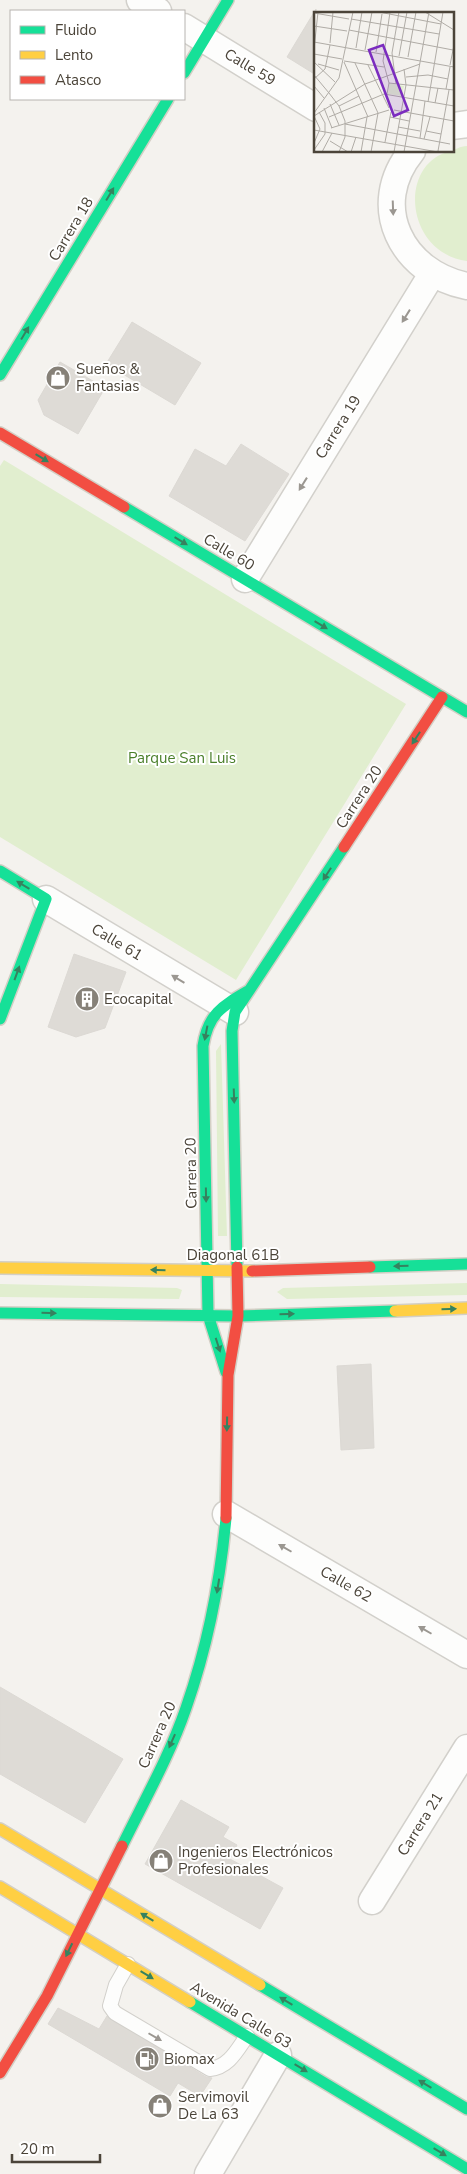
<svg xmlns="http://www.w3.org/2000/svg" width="467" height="2174" font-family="'Nunito Sans',sans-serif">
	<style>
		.green { fill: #e1eecf }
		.building { fill: #dedbd6; stroke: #dcd9d4 }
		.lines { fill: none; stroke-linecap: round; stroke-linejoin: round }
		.lane-casing { stroke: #d2d0cb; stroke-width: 16 }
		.street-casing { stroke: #d2d0cb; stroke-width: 29 }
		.fast-casing { stroke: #d3cfc5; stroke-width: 14 }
		.slow-casing { stroke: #d3cfc5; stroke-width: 14 }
		.jam-casing { stroke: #d3cfc5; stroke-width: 14 }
		.lane { stroke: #fdfdfc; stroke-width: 14 }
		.street { stroke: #fdfdfc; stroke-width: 26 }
		.fast { stroke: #16e098; stroke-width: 11 }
		.slow { stroke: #ffcf43; stroke-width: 11 }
		.jam { stroke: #f24e42; stroke-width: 11 }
		.oneway { fill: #36825f }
		.oneway2 { fill: #9b9791 }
		.labels { text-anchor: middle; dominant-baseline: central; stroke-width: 4; stroke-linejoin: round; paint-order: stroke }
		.street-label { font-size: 15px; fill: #4b4439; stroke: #fff }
		.poi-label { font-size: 15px; fill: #4b4439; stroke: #fff; text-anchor: start }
		.park-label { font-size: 15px; fill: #4a7f2a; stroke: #fff }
		.inset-road { fill: none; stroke: #b0aca6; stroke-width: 1 }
		.view { fill: #7b2cbf; fill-opacity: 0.15; stroke: #7b2cbf; stroke-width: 2.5 }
		.inset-edge { fill: none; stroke: #4b4439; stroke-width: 2.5 }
	</style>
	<rect width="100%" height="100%" fill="#f4f2ee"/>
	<!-- green -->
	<path class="green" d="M 467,146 L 467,261 C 405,253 397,163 451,151 C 455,150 460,146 467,146 Z
		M 4,460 L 406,704 L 236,980 L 0,837 L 0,466 Z
		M 221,1044 L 227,1236 L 218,1236 L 216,1051 Z
		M 467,1283 L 467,1295 L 287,1299 L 277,1292 L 283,1288 Z
		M 0,1284 L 177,1288 L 182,1290 L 179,1299 L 0,1297 Z"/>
	<!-- building -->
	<path class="building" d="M 316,9 L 316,75 L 287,57 Z
		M 132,322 L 201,363 L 175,405 L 106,364 Z
		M 60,362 L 105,388 L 78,434 L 44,415 L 38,400 Z
		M 241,444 L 289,474 L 245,541 L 169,496 L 195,449 L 226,466 Z
		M 74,954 L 126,972 L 105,1028 L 76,1037 L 48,1027 Z
		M 371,1364 L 374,1448 L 341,1450 L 337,1366 Z
		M 0,1687 L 123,1759 L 85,1823 L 0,1774 Z
		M 181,1800 L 229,1827 L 223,1837 L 237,1845 L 230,1859 L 283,1888 L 260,1929 L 145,1864 Z
		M 58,2008 L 99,2029 L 107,2016 L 206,2077 L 212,2078 L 200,2096 L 178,2083 L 170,2096 L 48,2024 Z"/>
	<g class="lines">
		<defs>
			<path id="lane" d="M 128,1964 L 116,1985 L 110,2006 L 115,2013 L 210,2069 C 229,2067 237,2050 247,2036"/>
			<path id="street" d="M 140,0 L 158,11
				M 184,27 L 316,108
				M 453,126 L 467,124
				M 412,151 C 367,206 402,273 467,286
				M 245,579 L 432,274
				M 46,899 L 235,1012
				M 226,1514 L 467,1655
				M 372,1901 L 467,1748
				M 208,2174 L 278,2055"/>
			<path id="fast" d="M 184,73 L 228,0
				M 0,375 L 168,99
				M 124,507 L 467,712
				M 0,871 L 46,899 L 0,1019
				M 237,1267 L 232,1031 L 235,1012 L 344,847
				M 370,1267 L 467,1264
				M 0,1313 L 238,1316 L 395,1311
				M 226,1372 L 208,1315 L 203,1046 C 208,1014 222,1006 248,991
				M 122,1846 C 144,1801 170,1755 186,1708 C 208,1645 220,1583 226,1518
				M 260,1985 L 467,2109
				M 190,2002 L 467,2169"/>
			<path id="slow" d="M 0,1268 L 252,1271
				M 395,1311 L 467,1308
				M 0,1829 L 260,1985
				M 0,1887 L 190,2002"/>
			<path id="jam" d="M 0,433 L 124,507
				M 344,847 L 442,697
				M 252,1271 L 370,1267
				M 226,1518 L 228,1375 L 238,1316 L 237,1267
				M 0,2073 L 47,1996 L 122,1846"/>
		</defs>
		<!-- lane casing -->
		<use href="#lane" class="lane-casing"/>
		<!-- street casing -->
		<use href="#street" class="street-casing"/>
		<!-- fast casing -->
		<use href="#fast" class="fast-casing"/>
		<!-- slow casing -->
		<use href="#slow" class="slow-casing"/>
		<!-- jam casing -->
		<use href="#jam" class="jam-casing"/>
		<!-- lane -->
		<use href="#lane" class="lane"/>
		<!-- street -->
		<use href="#street" class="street"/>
		<!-- fast -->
		<use href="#fast" class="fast"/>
		<!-- slow -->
		<use href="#slow" class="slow"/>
		<!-- jam -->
		<use href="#jam" class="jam"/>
	</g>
	<!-- one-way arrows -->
	<defs><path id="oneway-solid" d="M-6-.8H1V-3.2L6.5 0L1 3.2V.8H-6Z" transform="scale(1.25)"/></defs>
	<g class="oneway">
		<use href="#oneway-solid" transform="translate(110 194) rotate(-59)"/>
		<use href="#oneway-solid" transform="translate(25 333) rotate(-59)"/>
		<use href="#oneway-solid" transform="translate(42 458) rotate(31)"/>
		<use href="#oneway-solid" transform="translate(181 541) rotate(31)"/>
		<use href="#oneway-solid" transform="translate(321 625) rotate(31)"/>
		<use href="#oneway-solid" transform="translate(416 738) rotate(123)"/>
		<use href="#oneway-solid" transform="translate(327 874) rotate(123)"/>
		<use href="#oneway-solid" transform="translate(23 885) rotate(-149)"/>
		<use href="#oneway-solid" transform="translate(17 973) rotate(-70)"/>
		<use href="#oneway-solid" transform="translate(206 1033) rotate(101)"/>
		<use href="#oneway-solid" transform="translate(234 1096) rotate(88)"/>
		<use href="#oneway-solid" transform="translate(206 1195) rotate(89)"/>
		<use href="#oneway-solid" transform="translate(401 1266) rotate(178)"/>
		<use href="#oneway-solid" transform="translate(158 1270) rotate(-179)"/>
		<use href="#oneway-solid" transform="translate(449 1309) rotate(-2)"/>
		<use href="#oneway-solid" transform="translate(49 1313) rotate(1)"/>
		<use href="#oneway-solid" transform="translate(287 1314) rotate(-2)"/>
		<use href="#oneway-solid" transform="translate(218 1345) rotate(72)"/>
		<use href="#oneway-solid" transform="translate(227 1424) rotate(91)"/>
		<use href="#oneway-solid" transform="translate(218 1586) rotate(99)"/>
		<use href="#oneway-solid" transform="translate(172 1741) rotate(114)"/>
		<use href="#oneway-solid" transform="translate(147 1917) rotate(-149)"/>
		<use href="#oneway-solid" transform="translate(69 1950) rotate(116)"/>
		<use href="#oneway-solid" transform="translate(147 1975) rotate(31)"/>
		<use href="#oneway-solid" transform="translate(286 2001) rotate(-149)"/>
		<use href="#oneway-solid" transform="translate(301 2068) rotate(31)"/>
		<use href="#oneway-solid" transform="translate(425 2084) rotate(-149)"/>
		<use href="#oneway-solid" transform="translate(440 2152) rotate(31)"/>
	</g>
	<g class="oneway2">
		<use href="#oneway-solid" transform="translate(393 208) rotate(88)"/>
		<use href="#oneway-solid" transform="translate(406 316) rotate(122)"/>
		<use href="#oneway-solid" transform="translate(303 484) rotate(122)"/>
		<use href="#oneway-solid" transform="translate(178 979) rotate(-149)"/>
		<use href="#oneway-solid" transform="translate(285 1548) rotate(-150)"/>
		<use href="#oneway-solid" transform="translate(425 1630) rotate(-150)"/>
		<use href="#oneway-solid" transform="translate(155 2037) rotate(30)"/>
	</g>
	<!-- icons -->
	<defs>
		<symbol id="shop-disc" viewBox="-11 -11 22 22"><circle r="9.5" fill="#868178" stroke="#fff"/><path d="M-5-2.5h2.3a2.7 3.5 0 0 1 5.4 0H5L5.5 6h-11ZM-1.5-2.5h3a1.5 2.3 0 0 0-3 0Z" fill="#fff"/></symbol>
		<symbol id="building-disc" viewBox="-11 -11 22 22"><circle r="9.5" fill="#868178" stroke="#fff"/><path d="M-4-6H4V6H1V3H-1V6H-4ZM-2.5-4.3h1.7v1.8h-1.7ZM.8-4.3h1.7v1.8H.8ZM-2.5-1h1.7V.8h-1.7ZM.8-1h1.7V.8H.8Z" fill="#fff"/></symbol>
		<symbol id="fuel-disc" viewBox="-11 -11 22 22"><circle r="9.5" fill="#868178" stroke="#fff"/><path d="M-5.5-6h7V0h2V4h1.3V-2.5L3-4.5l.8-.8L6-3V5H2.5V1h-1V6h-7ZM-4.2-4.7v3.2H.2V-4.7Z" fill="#fff"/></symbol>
	</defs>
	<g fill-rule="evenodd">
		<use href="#shop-disc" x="44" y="364" width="28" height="28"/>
		<use href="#building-disc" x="73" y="985" width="28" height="28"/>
		<use href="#shop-disc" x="147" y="1847" width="28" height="28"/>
		<use href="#fuel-disc" x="133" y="2045" width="28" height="28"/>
		<use href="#shop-disc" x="146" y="2092" width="28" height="28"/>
	</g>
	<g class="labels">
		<!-- street labels -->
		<g class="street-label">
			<text transform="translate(250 67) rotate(31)">Calle 59</text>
			<text transform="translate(71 229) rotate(-59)">Carrera 18</text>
			<text transform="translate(338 427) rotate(-58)">Carrera 19</text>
			<text transform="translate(229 552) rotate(31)">Calle 60</text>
			<text transform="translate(359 797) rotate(-57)">Carrera 20</text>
			<text transform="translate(117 942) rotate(31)">Calle 61</text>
			<text transform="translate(191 1173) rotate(-91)">Carrera 20</text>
			<text x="233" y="1255">Diagonal 61B</text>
			<text transform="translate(346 1584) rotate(30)">Calle 62</text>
			<text transform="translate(157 1735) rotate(-66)">Carrera 20</text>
			<text transform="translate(420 1824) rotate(-58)">Carrera 21</text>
			<text transform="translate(241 2015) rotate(31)">Avenida Calle 63</text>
		</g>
		<!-- poi labels -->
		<g class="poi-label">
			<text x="76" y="369">Sueños &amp;<tspan x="76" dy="17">Fantasias</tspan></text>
			<text x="104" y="999">Ecocapital</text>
			<text x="178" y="1852">Ingenieros Electrónicos<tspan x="178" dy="17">Profesionales</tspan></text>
			<text x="164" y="2059">Biomax</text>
			<text x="178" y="2097">Servimovil<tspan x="178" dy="17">De La 63</tspan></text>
		</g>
		<!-- park labels -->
		<g class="park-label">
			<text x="182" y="758">Parque San Luis</text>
		</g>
	</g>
	<!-- overview -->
	<g transform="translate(314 12)">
		<rect width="140" height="140" fill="#f4f2ee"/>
		<path d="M 75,71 L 90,74 L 88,84 L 74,82 Z" fill="#e1eecf"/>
		<path class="inset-road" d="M 65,0 L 127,12M 111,0 L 140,18M 0,1 L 35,7M 37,7 L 125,22M 0,14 L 33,19M 35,18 L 139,38M 0,30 L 140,55M 16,31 L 19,0M 42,36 L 48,0M 0,37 L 4,0M 51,38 L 58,0M 62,40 L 68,2M 0,42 L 28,47M 85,44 L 93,0M 94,45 L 102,0M 30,49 L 70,55M 0,50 L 21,70M 30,50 L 54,105M 41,51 L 64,101M 4,52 L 25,58M 54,53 L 75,96M 136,53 L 140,33M 0,63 L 15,81M 92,65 L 114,63 L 134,67M 0,67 L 11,57 L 16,33M 75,71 L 140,78M 82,72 L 78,41 L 85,0M 0,74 L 10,86M 132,77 L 136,55M 15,81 L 25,94 L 31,109 L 31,125 L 25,140M 73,82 L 75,71 L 69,49 L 76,0M 114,90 L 129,0M 121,91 L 124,76M 16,92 L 25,113M 25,94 L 45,84M 10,96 L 18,116M 80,98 L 140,109M 0,101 L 25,66 L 39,0M 0,104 L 51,72 L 106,52M 15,105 L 70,82 L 140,94M 76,105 L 95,109M 31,112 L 136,132M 84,115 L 106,119M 17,116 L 75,98M 0,118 L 124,140M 112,119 L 127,122M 106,126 L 111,89M 110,127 L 116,105M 16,129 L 34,140M 71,130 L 77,100M 0,131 L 6,117 L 0,104M 0,138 L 11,122 L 11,111 L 5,100M 124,139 L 135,78M 8,140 L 18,121M 37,140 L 42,125M 47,140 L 53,105M 57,140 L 64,101M 80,140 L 92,73 L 90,57M 90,140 L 115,0"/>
		<path class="view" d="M 69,33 L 94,98 L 80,104 L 55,38 Z"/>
		<rect width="140" height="140" class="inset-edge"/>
	</g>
	<!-- legend -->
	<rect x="10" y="10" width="175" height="90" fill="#ffffff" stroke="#b7b4b0"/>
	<rect x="20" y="26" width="25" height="8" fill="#16e098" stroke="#b7b4b0"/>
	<text x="55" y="35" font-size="15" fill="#4b4439">Fluido</text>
	<rect x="20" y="51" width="25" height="8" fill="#ffcf43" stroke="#b7b4b0"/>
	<text x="55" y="60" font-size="15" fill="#4b4439">Lento</text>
	<rect x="20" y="76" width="25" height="8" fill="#f24e42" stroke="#b7b4b0"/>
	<text x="55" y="85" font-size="15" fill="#4b4439">Atasco</text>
	<!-- scale -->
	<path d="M12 2154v8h88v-8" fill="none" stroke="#4b4439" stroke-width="2.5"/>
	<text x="20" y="2154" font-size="15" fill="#4b4439" stroke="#ffffff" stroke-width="4" paint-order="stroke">20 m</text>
</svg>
